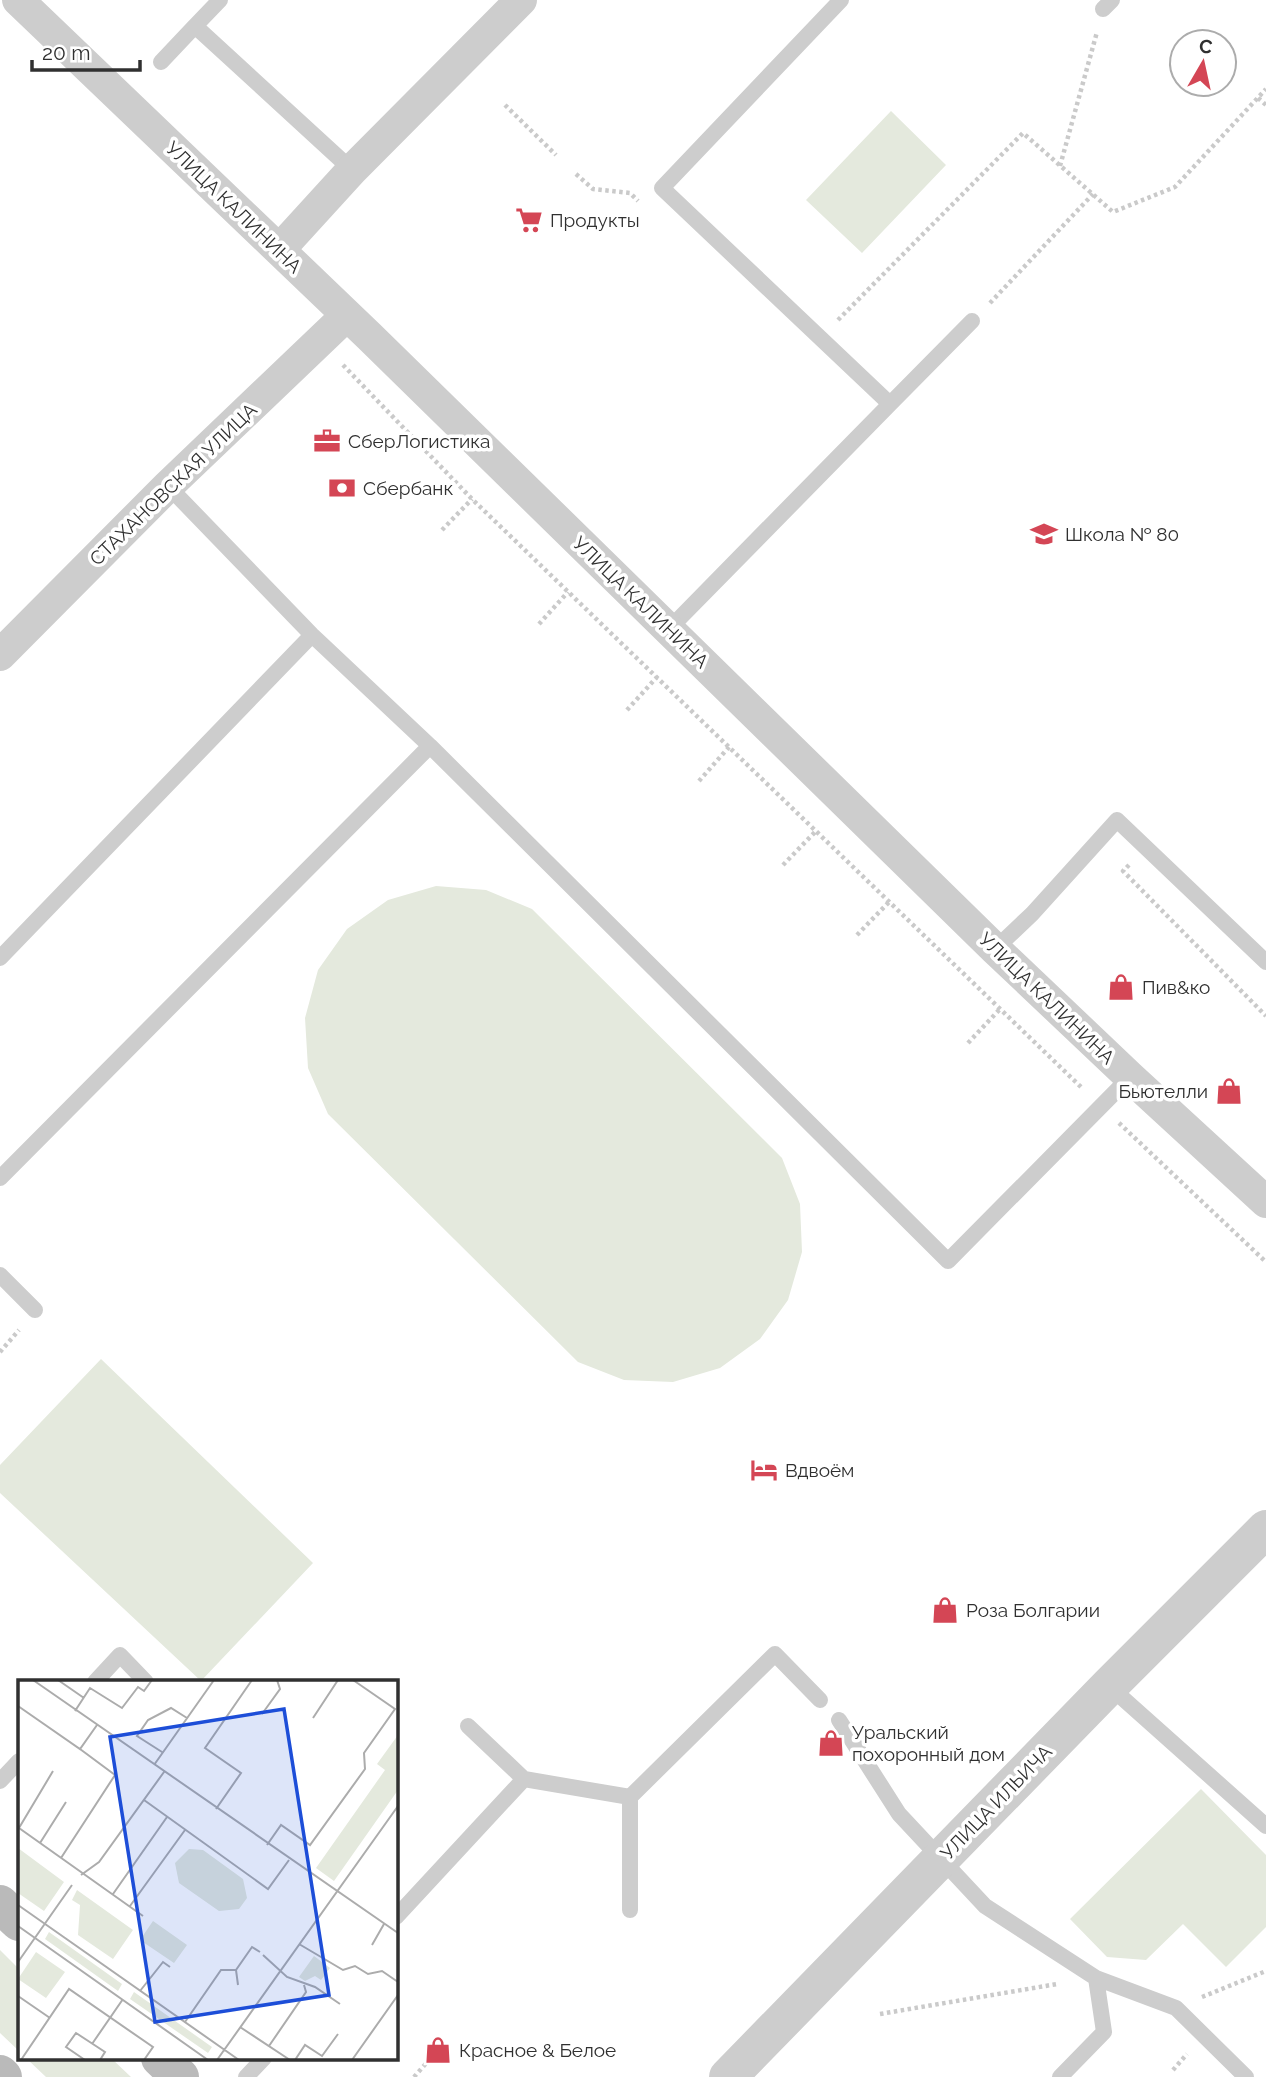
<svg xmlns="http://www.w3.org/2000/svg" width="1266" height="2077" font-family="Raleway,sans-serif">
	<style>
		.green { fill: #e4e9dd }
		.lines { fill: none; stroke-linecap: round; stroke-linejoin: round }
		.path { stroke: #cacaca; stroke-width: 4.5; stroke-dasharray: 3.5 3.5; stroke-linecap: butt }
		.service { stroke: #cdcdcd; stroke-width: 16 }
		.minor { stroke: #cdcdcd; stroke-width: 32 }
		.tertiary { stroke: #cdcdcd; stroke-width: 38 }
		.secondary { stroke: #bababa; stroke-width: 38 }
		.labels { text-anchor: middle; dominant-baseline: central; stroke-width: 7; stroke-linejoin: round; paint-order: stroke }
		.street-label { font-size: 19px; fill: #303030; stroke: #fff }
		.poi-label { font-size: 19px; fill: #303030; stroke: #fff; text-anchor: start }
		.inset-road { fill: none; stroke: #acacac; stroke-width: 2 }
		.view { fill: #1d4ed8; fill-opacity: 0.15; stroke: #1d4ed8; stroke-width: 3.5 }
		.inset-edge { fill: none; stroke: #303030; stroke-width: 3.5 }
	</style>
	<rect width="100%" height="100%" fill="#fff"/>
	<!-- green -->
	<path class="green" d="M 891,111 L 946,165 L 862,253 L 806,200 Z
		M 436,886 L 486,890 L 532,909 L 782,1158 L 800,1204 L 802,1252 L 788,1300 L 760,1339 L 720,1368 L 673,1382 L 624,1380 L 578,1362 L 328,1114 L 308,1068 L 305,1018 L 318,970 L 347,929 L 388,900 Z
		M 101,1359 L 313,1563 L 201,1681 L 0,1493 L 0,1465 Z
		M 1201,1789 L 1266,1855 L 1266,1927 L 1226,1967 L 1183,1924 L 1146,1960 L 1107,1957 L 1070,1919 Z
		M 0,1950 L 19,1969 L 19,2051 L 0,2033 Z
		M 26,2058 L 111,2058 L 131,2077 L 46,2077 Z"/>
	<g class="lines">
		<!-- path -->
		<path class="path" d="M 1258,98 L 1266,105
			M 505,105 L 556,155
			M 1060,166 L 1097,32
			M 576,174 L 593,189 L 630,193 L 638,201
			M 990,303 L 1093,194
			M 838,320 L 1023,133 L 1113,212 L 1175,187 L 1266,89
			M 343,365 L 472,499 L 1082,1088
			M 442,530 L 472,499
			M 539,624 L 568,592
			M 627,710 L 657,677
			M 699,781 L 729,747
			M 783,865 L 816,831
			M 1129,865 L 1123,871 L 1266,1016
			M 857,935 L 889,902
			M 968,1043 L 1000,1009
			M 1119,1123 L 1266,1262
			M 0,1352 L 19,1330
			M 1202,1997 L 1266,1971
			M 880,2014 L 1057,1984
			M 1173,2070 L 1187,2054
			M 414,2077 L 429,2060"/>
		<!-- service -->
		<path class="service" d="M 220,0 L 195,26 L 352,170
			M 1103,9 L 1112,0
			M 161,62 L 195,26
			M 890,404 L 972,321
			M 168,486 L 312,635 L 430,746 L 948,1261 L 1130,1077
			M 669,629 L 890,404 L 662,188 L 841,0
			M 995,949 L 1032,914 L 1117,820 L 1266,962
			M 0,958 L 312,635
			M 0,1178 L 430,746
			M 0,1275 L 35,1310
			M 95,1682 L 120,1655 L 146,1682
			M 1109,1686 L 1266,1826
			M 839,1720 L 899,1814 L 985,1906 L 1096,1978 L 1176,2008 L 1246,2077
			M 468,1726 L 524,1779
			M 0,1781 L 19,1761
			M 630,1910 L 630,1797 L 775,1654 L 820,1700
			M 396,1917 L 524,1779 L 630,1797
			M 246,2077 L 264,2058
			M 1060,2077 L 1104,2032 L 1096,1978"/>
		<!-- minor -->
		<path class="minor" d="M 18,0 L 369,336 L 995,949 L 1130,1077 L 1266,1202
			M 279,250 L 352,170 L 521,0
			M 0,655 L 168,486 L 347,315"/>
		<!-- tertiary -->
		<path class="tertiary" d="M 728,2077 L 1109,1686 L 1266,1529"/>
		<!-- secondary -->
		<path class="secondary" d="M 0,1904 L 19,1922
			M 160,2058 L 180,2077
			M 0,2074 L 3,2077"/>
	</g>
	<!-- icons -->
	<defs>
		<symbol id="supermarket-bare" viewBox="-9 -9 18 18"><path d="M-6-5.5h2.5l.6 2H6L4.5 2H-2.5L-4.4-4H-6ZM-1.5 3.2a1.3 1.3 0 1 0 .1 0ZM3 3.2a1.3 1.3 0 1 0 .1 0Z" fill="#d44655" stroke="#fff" stroke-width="2.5" paint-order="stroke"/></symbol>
		<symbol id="office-bare" viewBox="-9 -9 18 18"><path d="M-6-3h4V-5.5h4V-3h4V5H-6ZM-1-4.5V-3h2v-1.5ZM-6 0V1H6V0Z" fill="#d44655" stroke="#fff" stroke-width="2.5" paint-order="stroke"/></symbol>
		<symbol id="bank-bare" viewBox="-9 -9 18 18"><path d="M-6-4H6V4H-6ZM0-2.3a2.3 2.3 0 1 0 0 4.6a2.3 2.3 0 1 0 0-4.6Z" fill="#d44655" stroke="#fff" stroke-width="2.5" paint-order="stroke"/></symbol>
		<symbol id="school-bare" viewBox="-9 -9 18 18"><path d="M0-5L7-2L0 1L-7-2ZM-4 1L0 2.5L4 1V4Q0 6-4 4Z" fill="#d44655" stroke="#fff" stroke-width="2.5" paint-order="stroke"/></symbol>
		<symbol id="shop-bare" viewBox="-9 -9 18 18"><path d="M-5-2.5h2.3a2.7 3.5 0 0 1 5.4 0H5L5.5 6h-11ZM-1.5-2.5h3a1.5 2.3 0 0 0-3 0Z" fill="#d44655" stroke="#fff" stroke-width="2.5" paint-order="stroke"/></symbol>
		<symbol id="hotel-bare" viewBox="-9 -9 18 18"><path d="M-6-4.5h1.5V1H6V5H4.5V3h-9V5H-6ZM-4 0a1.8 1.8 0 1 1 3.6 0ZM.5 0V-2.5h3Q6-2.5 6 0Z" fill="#d44655" stroke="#fff" stroke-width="2.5" paint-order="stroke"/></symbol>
	</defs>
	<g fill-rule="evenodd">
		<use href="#supermarket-bare" x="510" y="201" width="38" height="38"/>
		<use href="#office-bare" x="308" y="422" width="38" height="38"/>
		<use href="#bank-bare" x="323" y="469" width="38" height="38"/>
		<use href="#school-bare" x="1025" y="515" width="38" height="38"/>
		<use href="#shop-bare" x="1102" y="968" width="38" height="38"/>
		<use href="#shop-bare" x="1210" y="1072" width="38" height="38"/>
		<use href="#hotel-bare" x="745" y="1451" width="38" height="38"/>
		<use href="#shop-bare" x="926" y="1591" width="38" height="38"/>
		<use href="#shop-bare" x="812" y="1724" width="38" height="38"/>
		<use href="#shop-bare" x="419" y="2031" width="38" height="38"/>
	</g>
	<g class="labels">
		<!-- street labels -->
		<g class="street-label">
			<text transform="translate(234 207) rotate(44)">УЛИЦА КАЛИНИНА</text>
			<text transform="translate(173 484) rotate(-44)">СТАХАНОВСКАЯ УЛИЦА</text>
			<text transform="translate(641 602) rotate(44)">УЛИЦА КАЛИНИНА</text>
			<text transform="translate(1047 998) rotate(44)">УЛИЦА КАЛИНИНА</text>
			<text transform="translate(996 1802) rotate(-46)">УЛИЦА ИЛЬИЧА</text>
		</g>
		<!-- poi labels -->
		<g class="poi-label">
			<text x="550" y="220">Продукты</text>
			<text x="348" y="441">СберЛогистика</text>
			<text x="363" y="488">Сбербанк</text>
			<text x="1065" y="534">Школа № 80</text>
			<text x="1142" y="987">Пив&amp;ко</text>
			<text x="1208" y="1091" text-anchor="end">Бьютелли</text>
			<text x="785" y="1470">Вдвоём</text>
			<text x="966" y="1610">Роза Болгарии</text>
			<text x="852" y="1732">Уральский<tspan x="852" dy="22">похоронный дом</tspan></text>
			<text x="459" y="2050">Красное &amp; Белое</text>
		</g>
	</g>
	<!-- overview -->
	<g transform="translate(18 1680)">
		<rect width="380" height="380" fill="#fff"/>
		<path d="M 380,55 L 380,110 L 316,201 L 298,188 L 367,90 L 359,84 ZM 0,168 L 46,202 L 26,231 L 0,213 ZM 171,169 L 185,170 L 225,199 L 229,218 L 221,229 L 201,231 L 161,203 L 157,183 ZM 59,210 L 115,250 L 95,279 L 60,255 L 62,225 L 54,220 ZM 135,241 L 169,265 L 156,283 L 122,260 ZM 31,252 L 104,304 L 100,311 L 27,259 ZM 18,272 L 47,292 L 28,318 L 0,299 ZM 296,276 L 312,288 L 303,300 L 297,296 L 287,301 L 281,297 ZM 116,312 L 194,367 L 190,373 L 112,319 Z" fill="#e4e9dd"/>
		<path class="inset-road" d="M 15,0 L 380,253M 40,0 L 66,18M 0,26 L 62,69 L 79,45M 57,31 L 72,8 L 104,28 L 120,7 L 126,11 L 134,0M 244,34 L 262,9 L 259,0M 295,38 L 320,0M 144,72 L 119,56 L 130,40 L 153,28 L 169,38M 136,85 L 196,0M 35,91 L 1,148 L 125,236M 126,120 L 250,209 L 271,180M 198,129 L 223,93 L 187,68 L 234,0M 22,163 L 48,122M 249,165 L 263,145 L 292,165 L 347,89 L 346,73 L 377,29 L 335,0M 43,178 L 97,95 L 62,69M 63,195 L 81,182 L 146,92M 95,214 L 149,137M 0,225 L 221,380M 112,226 L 167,150M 0,246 L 190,380M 281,264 L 325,290 L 337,286 L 350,294 L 364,291 L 380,302M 354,265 L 366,244M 245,275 L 269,297 L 297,307 L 322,324M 0,282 L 54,205M 220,305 L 218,290 L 234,267 L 242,272M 122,311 L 145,282 L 152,287M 0,316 L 32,338M 167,342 L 203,290 L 218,290M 222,347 L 272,380M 74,364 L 105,319M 251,366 L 288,312 L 286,305M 3,380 L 51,309 L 135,367 L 126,380M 67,380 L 48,367 L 58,353 L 87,372 L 82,380M 199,380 L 380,126M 277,380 L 287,365 L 304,376 L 320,354M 334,380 L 380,315"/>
		<path class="view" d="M 266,29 L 311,315 L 137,342 L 92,57 Z"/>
		<rect width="380" height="380" class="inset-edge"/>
	</g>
	<!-- north arrow -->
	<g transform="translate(1203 63) rotate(9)"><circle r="33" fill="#ffffff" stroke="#acacac" stroke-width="2"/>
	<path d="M0-5L12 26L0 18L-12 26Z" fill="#d44655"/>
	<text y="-10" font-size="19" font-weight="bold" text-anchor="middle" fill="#303030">С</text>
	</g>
	<!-- scale -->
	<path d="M32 60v10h108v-10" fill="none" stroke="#303030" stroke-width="3.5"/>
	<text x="42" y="60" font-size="21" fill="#303030" stroke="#ffffff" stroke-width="5" paint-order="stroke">20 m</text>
</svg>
